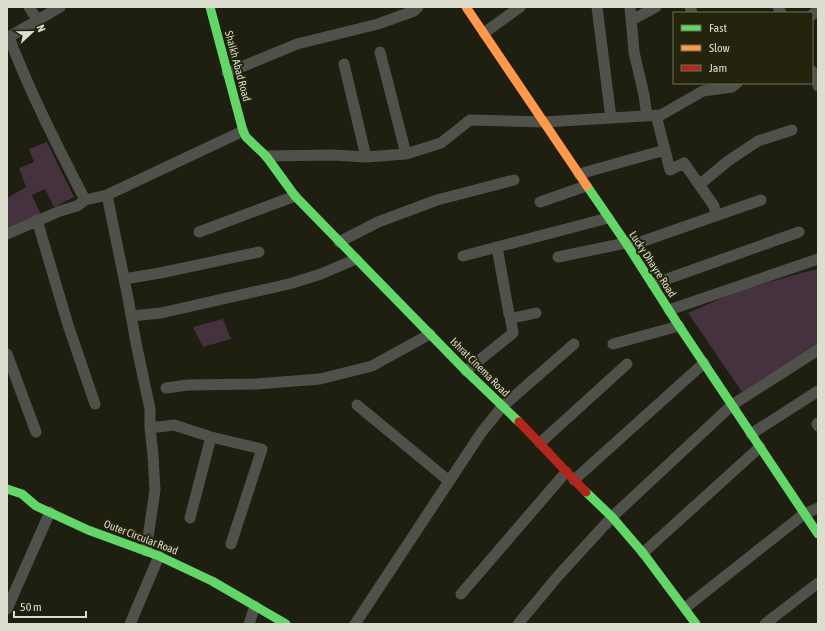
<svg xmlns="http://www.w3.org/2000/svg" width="825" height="631" font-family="'Asap Condensed',sans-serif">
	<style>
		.grass { fill: #46313e }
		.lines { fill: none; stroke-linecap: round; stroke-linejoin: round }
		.street { stroke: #51514c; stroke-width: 11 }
		.fast { stroke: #63d668; stroke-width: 9 }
		.slow { stroke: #ff974d; stroke-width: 9 }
		.jam { stroke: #b3261e; stroke-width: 9 }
		.labels { text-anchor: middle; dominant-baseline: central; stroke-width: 4; stroke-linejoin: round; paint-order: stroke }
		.street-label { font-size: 11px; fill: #dbddce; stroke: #23240b }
	</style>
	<rect width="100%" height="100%" fill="#1e1e11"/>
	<!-- grass -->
	<path class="grass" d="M 47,142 L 74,197 L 54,207 L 45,189 L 32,195 L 41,215 L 7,231 L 7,198 L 26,187 L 19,168 L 34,162 L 29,149 Z
		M 818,269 L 818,344 L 742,392 L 688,313 L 738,291 L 805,272 Z
		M 223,319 L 231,339 L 203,347 L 193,327 Z"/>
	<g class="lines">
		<!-- street -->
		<path class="street" d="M 29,7 L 38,21
			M 597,7 L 611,118
			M 630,7 L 634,52 L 644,95 L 647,116
			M 690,7 L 692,13
			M 778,7 L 781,13
			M 812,15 L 818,10
			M 632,20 L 656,7
			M 484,33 L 520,7
			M 9,37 C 30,93 58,147 85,200
			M 7,38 L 60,7
			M 380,52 L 406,154
			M 344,64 L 366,157
			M 812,71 L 816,78 L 818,86
			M 227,73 L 297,44 L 378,24 L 414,11 L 418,7
			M 656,115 L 670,170 L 684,163 L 714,206 L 716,216
			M 266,156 L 333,155 L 366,157 L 406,154 L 441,143 L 470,120 L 544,122 L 661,115 L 703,91 L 732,87 L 737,83
			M 579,174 L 665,150
			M 699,185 L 728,161 L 758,141 L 792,130
			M 107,195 L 128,298 L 136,343 L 150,409 L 150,428 L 153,455 L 155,490 L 146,551
			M 540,202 L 586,186
			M 37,220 L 68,325 L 95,404
			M 199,232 L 295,196
			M 7,234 L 60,211 L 77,206 L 85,200 L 107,195 L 243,131
			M 339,242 L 378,222 L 437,200 L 514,180
			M 497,247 L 509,314 L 513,318 L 536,313
			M 463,256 L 608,218
			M 558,257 L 626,243 L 635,244 L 761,200
			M 124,279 L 160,273 L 259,252
			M 653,284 L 799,232
			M 669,310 L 818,259
			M 131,316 L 161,313 L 289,284 L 321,274 L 356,259
			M 613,344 L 679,326
			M 7,354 L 36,432
			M 466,371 L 513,333 L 510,316
			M 166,388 L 188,385 L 256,384 L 320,379 L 372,366 L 430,334
			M 357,405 L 449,481
			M 818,423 L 817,424 L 818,426
			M 150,428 L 174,425 L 211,437 L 262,449 L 231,544
			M 751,434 L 818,391
			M 540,443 L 627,364
			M 574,480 L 704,363
			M 190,518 L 211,437
			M 643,553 L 760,447
			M 461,594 L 566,472
			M 685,608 L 804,514 L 818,508
			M 7,609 L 50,512
			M 130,624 L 159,556
			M 249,624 L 255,606
			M 355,624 L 481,433 L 502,407 L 574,344
			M 518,624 L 558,576 L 612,517 L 732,405 L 818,350
			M 765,624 L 818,583"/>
		<!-- fast -->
		<path class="fast" d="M 210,7 L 243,131 L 246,137 L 266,156 L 295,196 L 466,371 L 519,422
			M 587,186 L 626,243 L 679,326 L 818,534
			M 7,489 L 22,494 L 36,506 L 88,530 L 159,556 L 212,581 L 286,624
			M 586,492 L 612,517 L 643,553 L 696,624"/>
		<!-- slow -->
		<path class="slow" d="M 466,7 L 587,186"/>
		<!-- jam -->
		<path class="jam" d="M 519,422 C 542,445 563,469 586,492"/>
	</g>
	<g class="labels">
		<!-- street labels -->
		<g class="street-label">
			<text transform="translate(238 66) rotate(75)">Shaikh Abad Road</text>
			<text transform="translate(653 264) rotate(57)">Lucky Dhayre Road</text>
			<text transform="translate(480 367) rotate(45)">Ishrat Cinema Road</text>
			<text transform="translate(141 537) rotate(21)">Outer Circular Road</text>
		</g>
	</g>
	<!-- border -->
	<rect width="825" height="631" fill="none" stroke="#dbddce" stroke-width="16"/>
	<!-- legend -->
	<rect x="673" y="12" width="140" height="72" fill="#23240b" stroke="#6d6e59"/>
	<rect x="681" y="25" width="20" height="6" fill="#63d668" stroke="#6d6e59"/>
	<text x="709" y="32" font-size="12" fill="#dbddce">Fast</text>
	<rect x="681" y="45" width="20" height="6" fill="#ff974d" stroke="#6d6e59"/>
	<text x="709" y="52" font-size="12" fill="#dbddce">Slow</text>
	<rect x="681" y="65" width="20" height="6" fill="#b3261e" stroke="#6d6e59"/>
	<text x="709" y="72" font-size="12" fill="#dbddce">Jam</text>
	<!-- north arrow -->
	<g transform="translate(32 32) rotate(68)" stroke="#23240b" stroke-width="3" paint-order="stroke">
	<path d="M0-3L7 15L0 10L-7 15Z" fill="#dbddce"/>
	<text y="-6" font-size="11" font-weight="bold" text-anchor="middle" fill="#dbddce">N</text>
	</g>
	<!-- scale -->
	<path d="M14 611v6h72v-6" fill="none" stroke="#dbddce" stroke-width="2"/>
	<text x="20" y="611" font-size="12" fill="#dbddce" stroke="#23240b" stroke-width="3" paint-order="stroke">50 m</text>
</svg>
